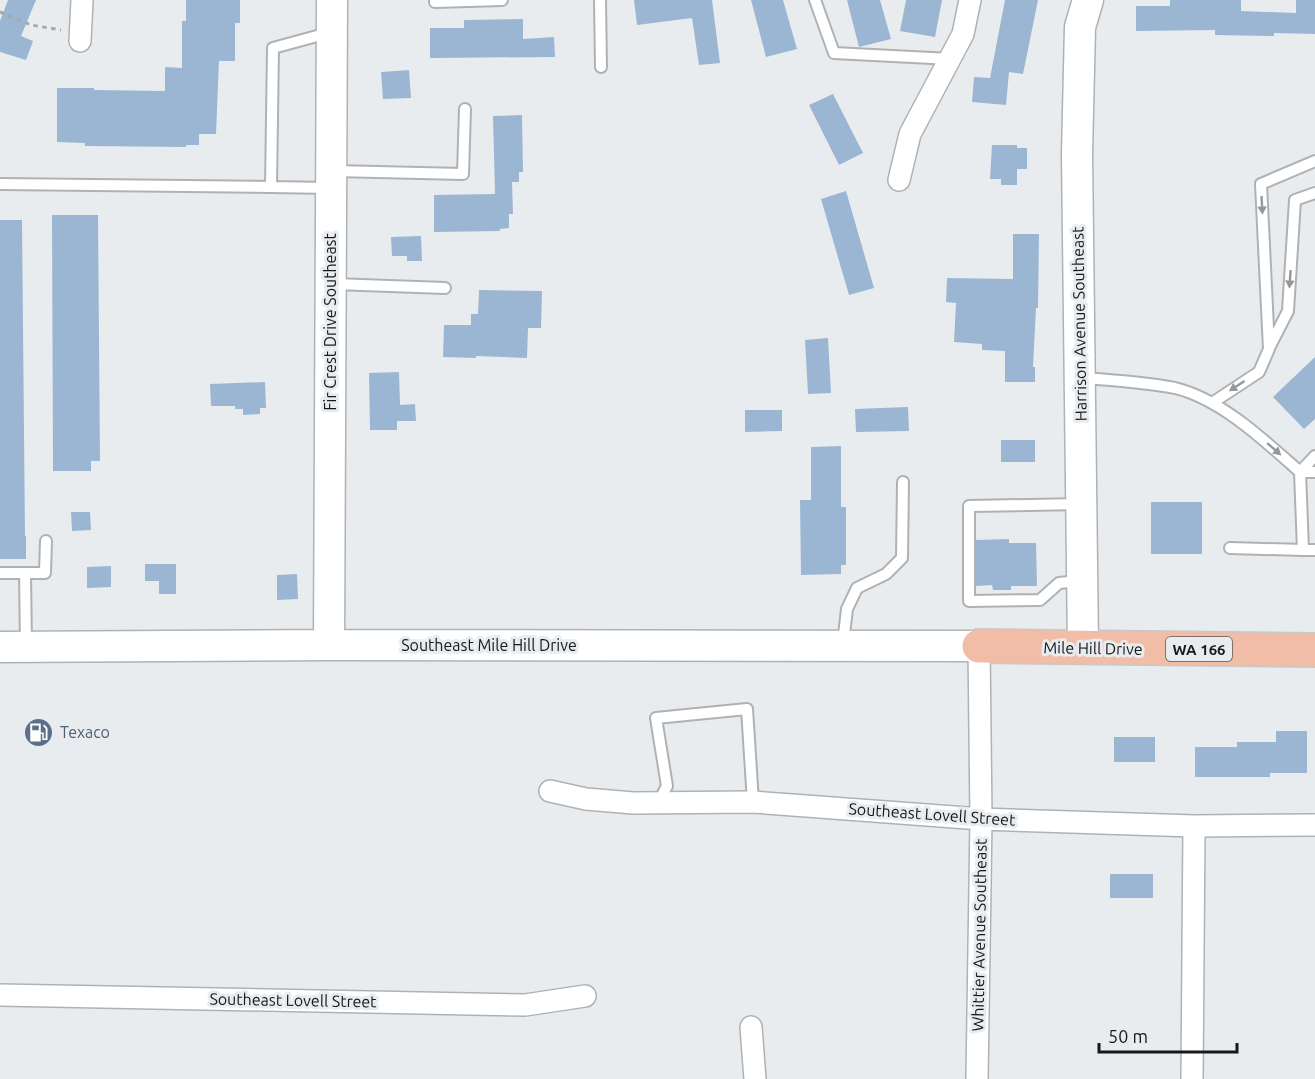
<svg xmlns="http://www.w3.org/2000/svg" width="1315" height="1079" font-family="Ubuntu,sans-serif">
	<style>
		.building { fill: #9bb6d2 }
		.lines { fill: none; stroke-linecap: round; stroke-linejoin: round }
		.lane-casing { stroke: #afb2b5; stroke-width: 14 }
		.street-casing { stroke: #afb2b5; stroke-width: 24 }
		.secondary-casing { stroke: #afb2b5; stroke-width: 33 }
		.primary-casing { stroke: #c7c8c8; stroke-width: 36 }
		.path { stroke: #a6a9ab; stroke-width: 3; stroke-dasharray: 4.5 4.5; stroke-linecap: butt }
		.lane { stroke: #fff; stroke-width: 10 }
		.street { stroke: #fff; stroke-width: 21 }
		.secondary { stroke: #fff; stroke-width: 30 }
		.primary { stroke: #f1bda6; stroke-width: 33 }
		.oneway { fill: #979798 }
		.labels { text-anchor: middle; dominant-baseline: central; stroke-width: 6; stroke-linejoin: round; paint-order: stroke }
		.shield { fill: #e9ecef; stroke: #565859; stroke-width: 1.5 }
		.shield-label { font-size: 15px; font-weight: bold; fill: #171819 }
		.street-label { font-size: 16px; fill: #171819; stroke: #e9ecef }
		.service-label { font-size: 16px; fill: #4e5e75; stroke: #e9ecef; text-anchor: start }
	</style>
	<rect width="100%" height="100%" fill="#e9ecef"/>
	<!-- building -->
	<path class="building" d="M 8,0 L 36,0 L 21,36 L 33,41 L 26,60 L 0,52 L 0,21 Z
		M 186,0 L 240,0 L 240,23 L 235,23 L 235,61 L 219,61 L 216,134 L 199,134 L 199,145 L 186,145 L 186,147 L 85,146 L 85,143 L 57,142 L 57,88 L 94,88 L 94,90 L 165,91 L 165,67 L 182,68 L 182,21 L 186,21 Z
		M 634,0 L 712,0 L 720,63 L 699,65 L 692,18 L 637,25 Z
		M 751,0 L 783,0 L 797,49 L 766,57 Z
		M 847,0 L 880,0 L 891,39 L 859,47 Z
		M 906,0 L 942,0 L 935,37 L 900,31 Z
		M 1005,0 L 1038,0 L 1023,74 L 1009,72 L 1006,105 L 972,102 L 974,77 L 990,78 Z
		M 1170,0 L 1241,0 L 1241,11 L 1296,13 L 1296,0 L 1315,0 L 1315,34 L 1274,33 L 1274,36 L 1215,35 L 1215,30 L 1136,31 L 1136,6 L 1170,6 Z
		M 523,19 L 523,39 L 554,37 L 555,57 L 430,58 L 430,28 L 464,28 L 464,20 Z
		M 409,70 L 411,98 L 383,99 L 381,72 Z
		M 833,94 L 863,153 L 839,165 L 809,105 Z
		M 522,115 L 523,172 L 519,172 L 519,182 L 512,182 L 513,214 L 509,214 L 509,228 L 500,229 L 500,231 L 434,232 L 434,195 L 495,194 L 493,116 Z
		M 992,145 L 1017,145 L 1017,148 L 1027,148 L 1027,169 L 1017,169 L 1017,185 L 1001,185 L 1001,179 L 990,179 Z
		M 846,191 L 874,288 L 849,295 L 821,199 Z
		M 52,215 L 98,215 L 100,461 L 91,461 L 91,471 L 53,471 Z
		M 0,220 L 22,220 L 25,536 L 26,536 L 26,559 L 0,559 Z
		M 1013,234 L 1039,234 L 1038,308 L 1036,308 L 1033,367 L 1035,367 L 1035,382 L 1005,382 L 1005,351 L 982,350 L 982,344 L 954,342 L 956,303 L 946,302 L 947,278 L 1013,279 Z
		M 421,236 L 422,261 L 407,261 L 407,256 L 392,256 L 391,237 Z
		M 479,290 L 542,291 L 541,328 L 528,328 L 527,358 L 476,356 L 476,358 L 443,357 L 444,325 L 471,325 L 471,314 L 478,314 Z
		M 828,338 L 831,393 L 808,394 L 805,340 Z
		M 1315,357 L 1315,419 L 1304,429 L 1273,397 Z
		M 399,372 L 400,405 L 415,404 L 416,421 L 397,421 L 397,430 L 370,430 L 369,373 Z
		M 265,382 L 266,408 L 260,408 L 260,414 L 243,415 L 243,409 L 235,409 L 235,406 L 211,406 L 210,384 Z
		M 908,407 L 909,431 L 856,432 L 855,409 Z
		M 745,410 L 782,410 L 782,431 L 745,432 Z
		M 1001,440 L 1035,440 L 1035,462 L 1001,462 Z
		M 841,446 L 841,507 L 846,507 L 846,565 L 841,565 L 841,574 L 801,575 L 800,500 L 811,500 L 811,447 Z
		M 1151,502 L 1202,502 L 1202,554 L 1151,554 Z
		M 71,512 L 90,512 L 91,530 L 72,531 Z
		M 1009,539 L 1009,543 L 1036,543 L 1037,586 L 1011,586 L 1011,590 L 993,590 L 992,585 L 976,586 L 976,540 Z
		M 145,564 L 176,564 L 176,594 L 159,594 L 159,581 L 145,581 Z
		M 111,566 L 111,587 L 87,588 L 87,567 Z
		M 297,574 L 298,599 L 277,600 L 277,575 Z
		M 1276,731 L 1307,731 L 1307,773 L 1270,773 L 1270,777 L 1195,777 L 1195,747 L 1237,747 L 1237,742 L 1276,742 Z
		M 1114,737 L 1155,737 L 1155,762 L 1114,762 Z
		M 1110,874 L 1153,874 L 1153,898 L 1110,898 Z"/>
	<g class="lines">
		<defs>
			<path id="lane" d="M 600,0 L 601,67
				M 815,0 L 834,53 L 951,59
				M 435,2 L 502,0
				M 334,171 L 463,174 L 465,109
				M 0,184 L 271,187 L 273,48 L 328,33
				M 271,187 L 330,188
				M 334,284 L 445,288
				M 1269,348 L 1288,311 L 1295,200 L 1315,193
				M 1083,378 C 1113,380 1145,382 1175,388 C 1221,399 1265,441 1300,472 L 1315,472
				M 1212,403 L 1259,372 L 1269,349 L 1261,184 L 1315,161
				M 1315,456 L 1300,472 L 1303,550 L 1315,550
				M 1230,548 L 1303,550
				M 0,573 L 25,573 L 26,646
				M 25,573 L 45,573 L 46,541
				M 1079,581 L 1059,583 L 1040,600 L 969,601 L 969,506 L 1081,504
				M 843,643 L 847,609 L 857,588 L 886,574 L 902,558 L 903,482
				M 658,803 L 667,786 L 656,718 L 747,709 L 753,802"/>
			<path id="street" d="M 80,41 L 82,0
				M 899,180 L 910,134 L 963,34 L 970,0
				M 550,791 L 586,799 L 633,803 L 753,802 L 981,819 L 1194,826 L 1315,825
				M 0,995 L 525,1005 L 585,996
				M 751,1027 L 755,1079
				M 977,1079 L 981,819 L 979,646
				M 1192,1079 L 1194,826"/>
			<path id="secondary" d="M 329,645 L 332,0
				M 0,647 L 329,645 L 979,646
				M 1083,648 L 1077,154 L 1080,27 L 1088,0"/>
			<path id="primary" d="M 979,646 L 1315,650"/>
		</defs>
		<!-- lane casing -->
		<use href="#lane" class="lane-casing"/>
		<!-- street casing -->
		<use href="#street" class="street-casing"/>
		<!-- secondary casing -->
		<use href="#secondary" class="secondary-casing"/>
		<!-- primary casing -->
		<use href="#primary" class="primary-casing"/>
		<!-- path -->
		<path class="path" d="M 0,12 L 31,25 L 61,30"/>
		<!-- lane -->
		<use href="#lane" class="lane"/>
		<!-- street -->
		<use href="#street" class="street"/>
		<!-- secondary -->
		<use href="#secondary" class="secondary"/>
		<!-- primary -->
		<use href="#primary" class="primary"/>
	</g>
	<!-- one-way arrows -->
	<defs><path id="oneway-solid" d="M-6-.8H1V-3.2L6.5 0L1 3.2V.8H-6Z" transform="scale(1.5)"/></defs>
	<g class="oneway">
		<use href="#oneway-solid" transform="translate(1262 205) rotate(87)"/>
		<use href="#oneway-solid" transform="translate(1290 279) rotate(94)"/>
		<use href="#oneway-solid" transform="translate(1237 386) rotate(147)"/>
		<use href="#oneway-solid" transform="translate(1274 449) rotate(41)"/>
	</g>
	<!-- icons -->
	<defs>
		<symbol id="fuel-disc" viewBox="-11 -11 22 22"><circle r="9.5" fill="#5c6f8a" stroke="#e9ecef"/><path d="M-5.5-6h7V0h2V4h1.3V-2.5L3-4.5l.8-.8L6-3V5H2.5V1h-1V6h-7ZM-4.2-4.7v3.2H.2V-4.7Z" fill="#fff"/></symbol>
	</defs>
	<g fill-rule="evenodd">
		<use href="#fuel-disc" x="22" y="716" width="33" height="33"/>
	</g>
	<g class="labels">
		<!-- shield labels -->
		<rect class="shield" x="1166" y="637" width="66" height="24" rx="4.5"/>
		<g class="shield-label">
			<text x="1199" y="649">WA 166</text>
		</g>
		<!-- street labels -->
		<g class="street-label">
			<text transform="translate(330 322) rotate(-90)">Fir Crest Drive Southeast</text>
			<text transform="translate(1079 324) rotate(-91)">Harrison Avenue Southeast</text>
			<text x="489" y="645">Southeast Mile Hill Drive</text>
			<text transform="translate(1093 648) rotate(1)">Mile Hill Drive</text>
			<text transform="translate(932 814) rotate(4)">Southeast Lovell Street</text>
			<text transform="translate(979 935) rotate(-89)">Whittier Avenue Southeast</text>
			<text transform="translate(293 1000) rotate(1)">Southeast Lovell Street</text>
		</g>
		<!-- service labels -->
		<g class="service-label">
			<text x="60" y="732">Texaco</text>
		</g>
	</g>
	<!-- scale -->
	<path d="M1099 1043v9h138v-9" fill="none" stroke="#171819" stroke-width="3"/>
	<text x="1108" y="1043" font-size="18" fill="#171819" stroke="#e9ecef" stroke-width="4.5" paint-order="stroke">50 m</text>
</svg>
